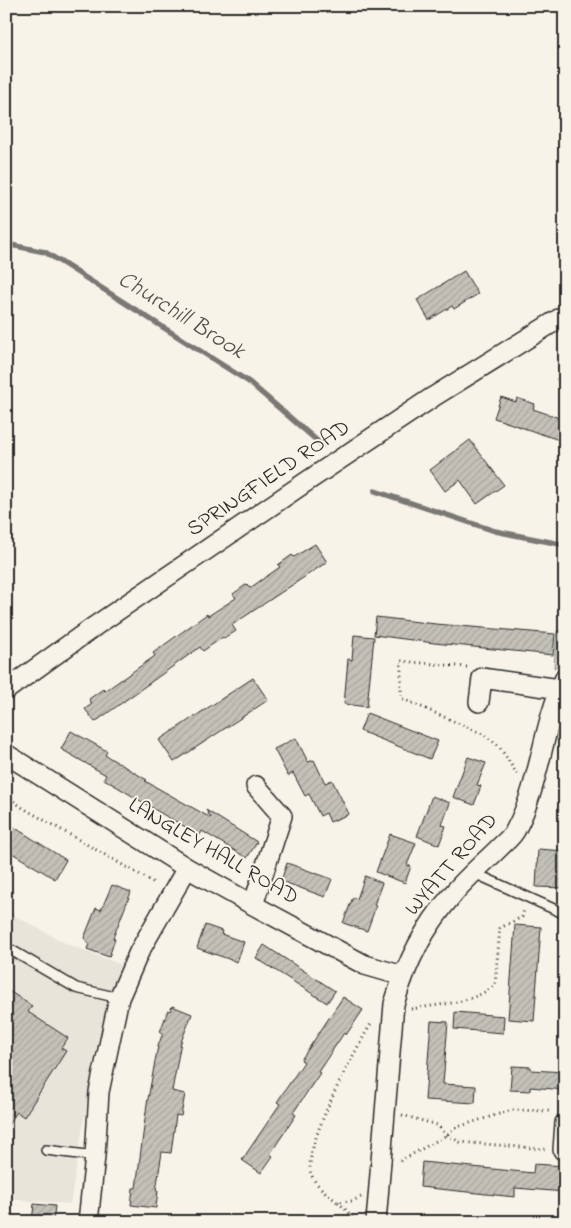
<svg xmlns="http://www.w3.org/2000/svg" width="571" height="1228" font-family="'Indie Flower',sans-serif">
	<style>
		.built { fill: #e8e4da }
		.grass { fill: #dad6cc; stroke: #82807c }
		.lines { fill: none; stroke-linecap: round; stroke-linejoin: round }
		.stream { stroke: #7a7874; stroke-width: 5.5 }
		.building { fill: url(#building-hatch); stroke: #2b2b2b }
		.lane-casing { stroke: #2b2b2b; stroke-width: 12 }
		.street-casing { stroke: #2b2b2b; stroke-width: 22 }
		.path { stroke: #2b2b2b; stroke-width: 3; stroke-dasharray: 1 4; stroke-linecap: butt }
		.lane { stroke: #f7f3e8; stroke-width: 9 }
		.street { stroke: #f7f3e8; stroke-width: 19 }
		.labels { text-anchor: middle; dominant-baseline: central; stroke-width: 4; stroke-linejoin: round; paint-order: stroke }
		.street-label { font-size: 22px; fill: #2b2b2b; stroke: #f7f3e8 }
		.water-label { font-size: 24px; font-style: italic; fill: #53524f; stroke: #f7f3e8 }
	</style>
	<defs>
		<pattern id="building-hatch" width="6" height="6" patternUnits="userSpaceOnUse" patternTransform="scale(1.25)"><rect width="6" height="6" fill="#c4c1b9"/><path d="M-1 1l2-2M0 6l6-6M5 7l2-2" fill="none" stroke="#a9a69f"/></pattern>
	</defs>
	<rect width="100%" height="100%" fill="#f7f3e8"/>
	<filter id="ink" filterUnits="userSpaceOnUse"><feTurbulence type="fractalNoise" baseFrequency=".02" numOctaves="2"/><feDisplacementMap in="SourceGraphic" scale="10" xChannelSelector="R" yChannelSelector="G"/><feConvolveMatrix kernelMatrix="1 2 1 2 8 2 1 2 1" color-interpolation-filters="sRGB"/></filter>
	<g filter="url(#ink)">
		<!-- built -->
		<path class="built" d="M 6,911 L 67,944 L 122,965 L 106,1009 L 96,1049 L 70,1204 L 6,1199 Z"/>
		<!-- grass -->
		<path class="grass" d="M 557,631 L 565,631 L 565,659 L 554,668 Z"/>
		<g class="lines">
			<!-- stream -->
			<path class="stream" d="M 6,244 L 45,252 L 249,382 L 322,445
				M 375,491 L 495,531 L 565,545"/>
		</g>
		<!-- building -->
		<path class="building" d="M 464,271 L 478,294 L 454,309 L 452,306 L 429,320 L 417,300 Z
			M 501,397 L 516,402 L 517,398 L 535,404 L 533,409 L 565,420 L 565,442 L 494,418 Z
			M 470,440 L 504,485 L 477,504 L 460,480 L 445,491 L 430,470 Z
			M 315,544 L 327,562 L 232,625 L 236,631 L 224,639 L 223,637 L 203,651 L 200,647 L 95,722 L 85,709 L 92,704 L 89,699 L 103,689 L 105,691 L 155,656 L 153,653 L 207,614 L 208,616 L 236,598 L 233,594 L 247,584 L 250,588 L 280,567 L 278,565 L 292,555 L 294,557 Z
			M 376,617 L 436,624 L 555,634 L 553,655 L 434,643 L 374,635 Z
			M 354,635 L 374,637 L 367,707 L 344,704 L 348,659 L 352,660 Z
			M 253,678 L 268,700 L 174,762 L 159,740 Z
			M 367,713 L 438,741 L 430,759 L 360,731 Z
			M 71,731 L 107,751 L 105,755 L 147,780 L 145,781 L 211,818 L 206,810 L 257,842 L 247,858 L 202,831 L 200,835 L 164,815 L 104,779 L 106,775 L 61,749 Z
			M 296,738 L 308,762 L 314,760 L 325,783 L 332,780 L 349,814 L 330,822 L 326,813 L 320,816 L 309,794 L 305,796 L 293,773 L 288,776 L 274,749 Z
			M 468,757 L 486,763 L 477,785 L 481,786 L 474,805 L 453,797 Z
			M 432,796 L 450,803 L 442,825 L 446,826 L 439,845 L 417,836 Z
			M 6,822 L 66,860 L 55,879 L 12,853 L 6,863 Z
			M 390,834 L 416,843 L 407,865 L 411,866 L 405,883 L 376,872 Z
			M 538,849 L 565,851 L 565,888 L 536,887 Z
			M 287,863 L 332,879 L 325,897 L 281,881 Z
			M 365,876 L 382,883 L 374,905 L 376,906 L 367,931 L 343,923 L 353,897 L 357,899 Z
			M 112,885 L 131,892 L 113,938 L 115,939 L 109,957 L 87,949 L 89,944 L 84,938 L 96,908 L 101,910 Z
			M 205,925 L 222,931 L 221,934 L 244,942 L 237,962 L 197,948 Z
			M 515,925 L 541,927 L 534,1021 L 508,1019 Z
			M 264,945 L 335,991 L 327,1003 L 256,958 Z
			M 6,989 L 32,1006 L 28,1012 L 68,1038 L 61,1048 L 66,1051 L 24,1117 L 17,1112 L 6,1128 Z
			M 343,997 L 363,1010 L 346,1035 L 344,1033 L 318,1072 L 320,1073 L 293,1113 L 296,1115 L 270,1154 L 273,1156 L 261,1173 L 242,1160 L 280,1104 L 277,1102 L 304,1062 L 301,1060 Z
			M 172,1006 L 192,1014 L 181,1042 L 172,1091 L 185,1094 L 181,1116 L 176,1115 L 171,1153 L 162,1152 L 156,1191 L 158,1191 L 156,1208 L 131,1205 L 133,1188 L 136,1188 L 147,1104 L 158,1046 L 163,1033 L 160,1032 L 168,1010 L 170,1011 Z
			M 455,1012 L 504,1016 L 503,1033 L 454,1029 Z
			M 431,1021 L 448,1022 L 443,1084 L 476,1086 L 475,1103 L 425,1100 Z
			M 512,1066 L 531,1067 L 531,1070 L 565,1072 L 565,1090 L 530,1087 L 530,1091 L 510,1090 Z
			M 422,1162 L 533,1173 L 534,1164 L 565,1166 L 565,1192 L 515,1188 L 515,1197 L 420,1187 Z
			M 34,1204 L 55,1206 L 53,1222 L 32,1222 Z"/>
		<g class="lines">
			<defs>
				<path id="lane" d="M 474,873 L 565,914
					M 6,947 L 76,988 L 119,998
					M 46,1150 L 95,1156"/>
				<path id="street" d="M 6,690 L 95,626 L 303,484 L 433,397 L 565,315
					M 479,702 L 482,678 L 560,689
					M 6,754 L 187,868 L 253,905 L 365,965 L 403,976
					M 253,905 L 282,816 L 256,786
					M 563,1150 L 565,1123
					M 88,1222 L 95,1156 L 99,1092 L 119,998 L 139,952 L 187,868
					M 376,1222 L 394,1004 C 407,961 424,928 453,894 C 467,877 485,862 501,846 C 506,841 513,836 516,829 C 541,782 542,726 565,678"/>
			</defs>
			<!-- lane casing -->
			<use href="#lane" class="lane-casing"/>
			<!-- street casing -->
			<use href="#street" class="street-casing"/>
			<!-- path -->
			<path class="path" d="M 557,380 L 565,363
				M 467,667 L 401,661 L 401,697 L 403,699 L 483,734 L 499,746 L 517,774
				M 6,795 L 23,808 L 156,884
				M 411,1009 C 440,1004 472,1004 495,985 L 500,928 L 522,917 L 524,909
				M 402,1115 L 437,1125 L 447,1135 L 460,1142 L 545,1149
				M 400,1161 L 447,1135 L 454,1128 L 512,1110 L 551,1111
				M 361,1197 L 352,1201 L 337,1202 C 328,1194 315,1185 311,1174 C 302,1146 356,1049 372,1022
				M 338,1202 L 351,1215 L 355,1222"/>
			<!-- lane -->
			<use href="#lane" class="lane"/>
			<!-- street -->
			<use href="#street" class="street"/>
		</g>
	</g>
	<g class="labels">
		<!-- street labels -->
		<g class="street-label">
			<text transform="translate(269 479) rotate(-34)">SPRINGFIELD ROAD</text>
			<text transform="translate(213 852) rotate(30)">LANGLEY HALL ROAD</text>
			<text transform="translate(452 865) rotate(-49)">WYATT ROAD</text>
		</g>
		<!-- water labels -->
		<g class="water-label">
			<text transform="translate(181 316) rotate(32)">Churchill Brook</text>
		</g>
	</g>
	<!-- margin -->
	<rect width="571" height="1228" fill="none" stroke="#f7f3e8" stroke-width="25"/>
	<rect x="12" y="12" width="546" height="1203" fill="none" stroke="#2b2b2b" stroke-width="2" filter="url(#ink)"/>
</svg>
